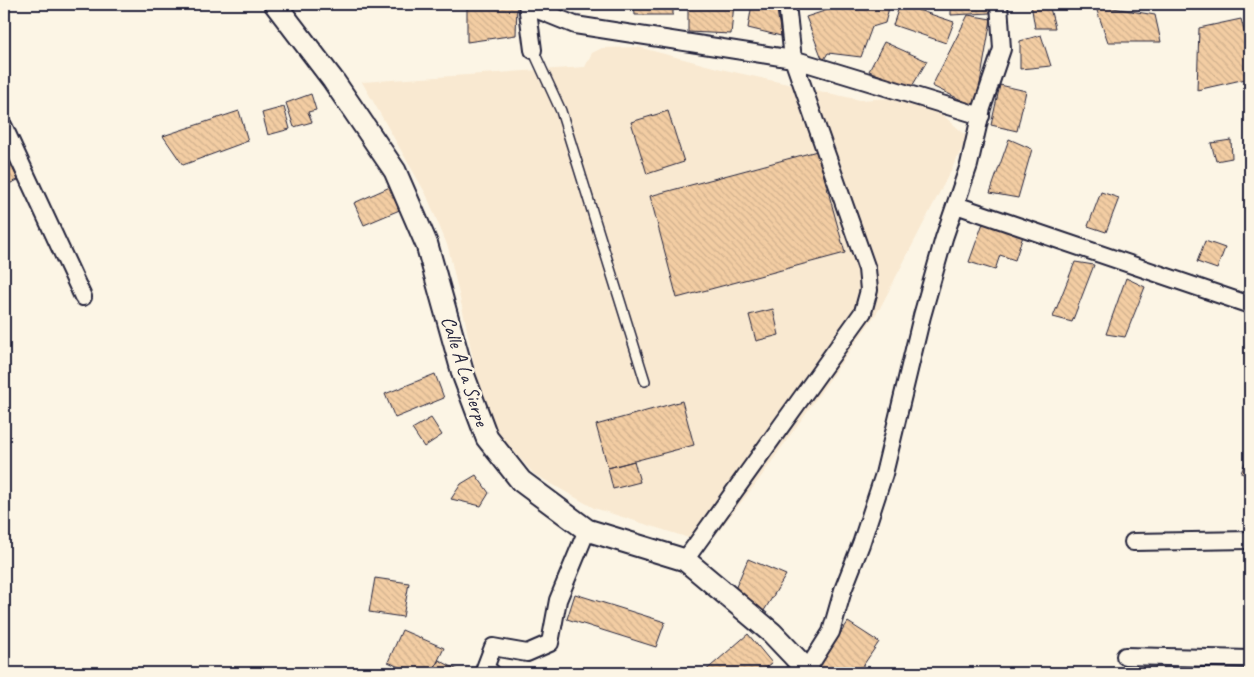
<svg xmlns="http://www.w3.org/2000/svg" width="1254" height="677" font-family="Caveat,sans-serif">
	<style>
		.built { fill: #f9e9d1 }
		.building { fill: url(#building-back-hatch); stroke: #22223b }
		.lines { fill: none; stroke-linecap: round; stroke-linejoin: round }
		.service-casing { stroke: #22223b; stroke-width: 12 }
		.minor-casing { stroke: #22223b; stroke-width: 20 }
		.tertiary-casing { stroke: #22223b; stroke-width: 25 }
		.service { stroke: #fcf5e5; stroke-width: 9 }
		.minor { stroke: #fcf5e5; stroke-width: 16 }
		.tertiary { stroke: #fcf5e5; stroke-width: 21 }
		.labels { text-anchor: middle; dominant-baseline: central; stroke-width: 5; stroke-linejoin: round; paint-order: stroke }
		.street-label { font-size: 20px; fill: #22223b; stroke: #fcf5e5 }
	</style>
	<defs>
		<pattern id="building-back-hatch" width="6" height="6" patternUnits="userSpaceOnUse" patternTransform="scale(1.25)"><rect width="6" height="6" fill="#f3cda3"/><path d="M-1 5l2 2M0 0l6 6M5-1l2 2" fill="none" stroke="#d0b08d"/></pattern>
	</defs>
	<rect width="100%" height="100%" fill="#fcf5e5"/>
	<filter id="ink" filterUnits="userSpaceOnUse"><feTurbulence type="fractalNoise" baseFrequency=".02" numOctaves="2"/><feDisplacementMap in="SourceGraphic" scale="10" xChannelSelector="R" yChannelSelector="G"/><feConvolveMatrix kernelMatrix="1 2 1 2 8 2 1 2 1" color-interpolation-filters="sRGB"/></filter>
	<g filter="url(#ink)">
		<!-- built -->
		<path class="built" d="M 638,47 L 725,70 L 860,100 L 921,96 L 968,137 L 880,308 L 758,481 L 708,544 L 594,508 L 534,474 L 498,434 L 480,396 L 465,320 L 448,247 L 426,194 L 362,82 L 585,67 L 592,53 L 602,48 Z"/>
		<!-- building -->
		<path class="building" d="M 467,4 L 517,4 L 516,35 L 467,42 Z
			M 634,4 L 673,4 L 673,15 L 635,15 Z
			M 688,4 L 734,4 L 731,34 L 688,32 Z
			M 752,4 L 776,4 L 781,36 L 748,28 Z
			M 846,4 L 890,4 L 885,23 L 872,27 L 861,57 L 828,53 L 823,61 L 806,17 Z
			M 900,4 L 954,22 L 946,43 L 893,25 Z
			M 951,4 L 990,4 L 990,13 L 951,15 Z
			M 1031,4 L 1049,4 L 1055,28 L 1035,28 Z
			M 1095,5 L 1155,15 L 1161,42 L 1108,42 Z
			M 968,15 L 991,19 L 976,107 L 932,86 Z
			M 1241,19 L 1250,53 L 1250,78 L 1197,90 L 1199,28 Z
			M 1041,35 L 1051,66 L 1020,69 L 1020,41 Z
			M 884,42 L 927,61 L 911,88 L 869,71 Z
			M 1000,85 L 1026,91 L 1017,131 L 991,125 Z
			M 311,94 L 316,110 L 308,112 L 312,122 L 294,127 L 286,103 Z
			M 284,107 L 290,129 L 268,135 L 262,113 Z
			M 239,111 L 248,141 L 183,165 L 163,136 Z
			M 668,111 L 684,162 L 647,174 L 631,122 Z
			M 1009,139 L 1032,149 L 1018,198 L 990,193 Z
			M 1231,140 L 1232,158 L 1216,161 L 1211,143 Z
			M 817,151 L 845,253 L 677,298 L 650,196 Z
			M 6,152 L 18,180 L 4,186 L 4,153 Z
			M 399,183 L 409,206 L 364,225 L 354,203 Z
			M 1101,192 L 1119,198 L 1106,232 L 1088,226 Z
			M 983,223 L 1023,236 L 1015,260 L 1000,255 L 995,270 L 969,262 Z
			M 1205,241 L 1225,248 L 1217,269 L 1197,262 Z
			M 1075,262 L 1094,265 L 1072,322 L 1053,317 Z
			M 1126,278 L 1145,287 L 1125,337 L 1106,334 Z
			M 773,309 L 779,335 L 756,341 L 749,315 Z
			M 435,374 L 444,398 L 395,418 L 385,394 Z
			M 682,401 L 694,445 L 608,468 L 596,425 Z
			M 431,418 L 442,435 L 424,447 L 412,429 Z
			M 1250,450 L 1250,477 L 1241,473 Z
			M 634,461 L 640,482 L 613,489 L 608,468 Z
			M 476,475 L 489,493 L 481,506 L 451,499 L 461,484 Z
			M 748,559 L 786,575 L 762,614 L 735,589 Z
			M 375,578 L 409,583 L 403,617 L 369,612 Z
			M 575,594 L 665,622 L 656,647 L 567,619 Z
			M 848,622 L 879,642 L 858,673 L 828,673 L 818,667 Z
			M 402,630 L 444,648 L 432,673 L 412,673 L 388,662 Z
			M 748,634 L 772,663 L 760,673 L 703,673 Z
			M 439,660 L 463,673 L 432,673 Z"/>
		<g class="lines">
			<defs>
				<path id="service" d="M 533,50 L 561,111 L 645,381"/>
				<path id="minor" d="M 527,4 L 533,50
					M 528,6 L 575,25 L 793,59 L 981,116
					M 4,127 L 83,297
					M 956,205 L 1250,305
					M 1133,542 L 1250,540
					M 685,560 L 863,312 L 869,290 L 867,269 L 793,59 L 787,4
					M 1125,656 L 1250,659
					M 807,670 L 831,632 L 843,590 L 861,544 L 884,474 L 922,316 L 944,238 L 969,165 L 982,108 L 1002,49 L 999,4
					M 492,673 L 485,668 L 493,647 L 527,653 L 550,643 L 558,600 L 587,530"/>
				<path id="tertiary" d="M 275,4 L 333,80 L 395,171 L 427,245 L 463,374 L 487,438 L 521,481 L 587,530 L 685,560 L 772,633 L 810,673"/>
			</defs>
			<!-- service casing -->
			<use href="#service" class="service-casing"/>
			<!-- minor casing -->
			<use href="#minor" class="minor-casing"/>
			<!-- tertiary casing -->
			<use href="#tertiary" class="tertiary-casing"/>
			<!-- service -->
			<use href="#service" class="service"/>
			<!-- minor -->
			<use href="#minor" class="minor"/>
			<!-- tertiary -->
			<use href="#tertiary" class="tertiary"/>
		</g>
	</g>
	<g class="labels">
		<!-- street labels -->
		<g class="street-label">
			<text transform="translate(465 371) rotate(72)">Calle A La Sierpe</text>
		</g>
	</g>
	<!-- margin -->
	<rect width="1254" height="677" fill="none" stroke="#fcf5e5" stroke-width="20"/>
	<rect x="10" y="10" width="1234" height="657" fill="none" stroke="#22223b" stroke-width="2" filter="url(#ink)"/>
</svg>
